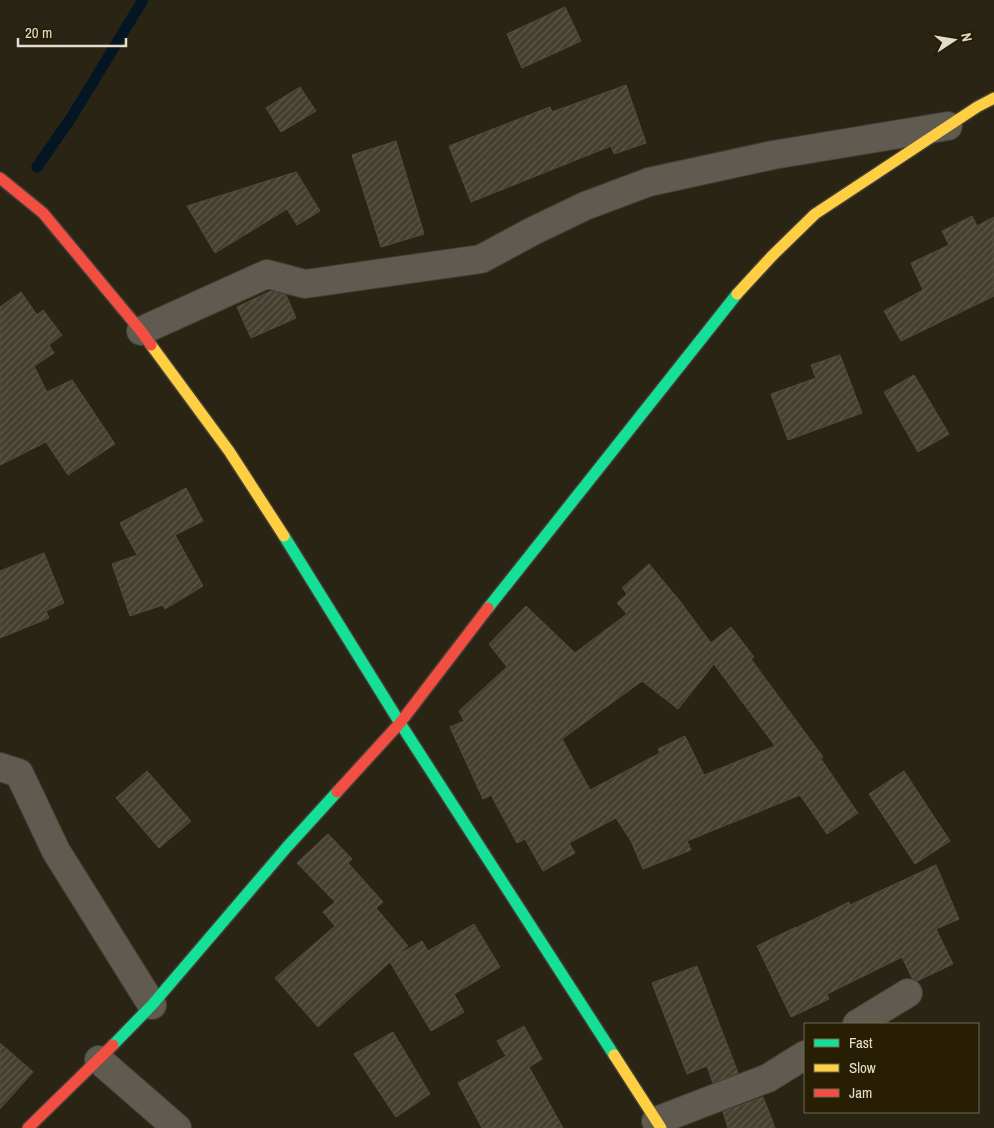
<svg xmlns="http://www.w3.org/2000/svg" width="994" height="1128" font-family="'Archivo Narrow',sans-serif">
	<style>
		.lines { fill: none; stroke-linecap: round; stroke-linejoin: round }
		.stream { stroke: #041523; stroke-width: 11 }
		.building { fill: url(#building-hatch); stroke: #514d40; fill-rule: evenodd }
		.street-casing { stroke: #443f33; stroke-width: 30 }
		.fast-casing { stroke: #443f33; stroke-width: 14 }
		.slow-casing { stroke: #443f33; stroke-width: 14 }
		.jam-casing { stroke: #443f33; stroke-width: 14 }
		.street { stroke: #5f5b50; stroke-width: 28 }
		.fast { stroke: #16e098; stroke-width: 11 }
		.slow { stroke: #ffcf43; stroke-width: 11 }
		.jam { stroke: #f24e42; stroke-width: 11 }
	</style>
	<defs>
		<pattern id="building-hatch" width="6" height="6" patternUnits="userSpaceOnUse" patternTransform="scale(1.25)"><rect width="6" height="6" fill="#443f2e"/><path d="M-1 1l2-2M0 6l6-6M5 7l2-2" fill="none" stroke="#5f5a4b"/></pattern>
	</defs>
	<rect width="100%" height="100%" fill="#292414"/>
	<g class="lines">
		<!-- stream -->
		<path class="stream" d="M 37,167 L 71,118 L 143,0"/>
	</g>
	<!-- building -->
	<path class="building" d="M 565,7 L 581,41 L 522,68 L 507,34 Z
		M 626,85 L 646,143 L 614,154 L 611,146 L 471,202 L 449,146 L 550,107 L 552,112 Z
		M 300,87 L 316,111 L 281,132 L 266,108 Z
		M 396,141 L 424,234 L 381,247 L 352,155 Z
		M 296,172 L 320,211 L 297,225 L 287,209 L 215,253 L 187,206 Z
		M 972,216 L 977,226 L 994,217 L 994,296 L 901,341 L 884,311 L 923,290 L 911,263 L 949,245 L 942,231 Z
		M 271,291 L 286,295 L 296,318 L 251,338 L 237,307 Z
		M 21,292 L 37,315 L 43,310 L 62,335 L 49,345 L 54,353 L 34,366 L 47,392 L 72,380 L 115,444 L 68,475 L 46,442 L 0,465 L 0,307 Z
		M 840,355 L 862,413 L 788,440 L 771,394 L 816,378 L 811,365 Z
		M 914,375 L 949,434 L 918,452 L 884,392 Z
		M 186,488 L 203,521 L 175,535 L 203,586 L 165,609 L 163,605 L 130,616 L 112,564 L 137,555 L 120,523 Z
		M 44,553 L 64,603 L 46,611 L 49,618 L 0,638 L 0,571 Z
		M 649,564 L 679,600 L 711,643 L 731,627 L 754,657 L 751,659 L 823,757 L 821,759 L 858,813 L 827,834 L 800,795 L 687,841 L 691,850 L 643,869 L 631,841 L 616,818 L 569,843 L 575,853 L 543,871 L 525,839 L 517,843 L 491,795 L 483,799 L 450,727 L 464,721 L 459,711 L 507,667 L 489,644 L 526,606 L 575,653 L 627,614 L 617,603 L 627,594 L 622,588 ZM 714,664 L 775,746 L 704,775 L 685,736 L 658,749 L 660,753 L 590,790 L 562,739 L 642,681 L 678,709 Z
		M 147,771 L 191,821 L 159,848 L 116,798 Z
		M 904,771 L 950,841 L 915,864 L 869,794 Z
		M 328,834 L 352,859 L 348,863 L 383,902 L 376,908 L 408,946 L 396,956 L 422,941 L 428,951 L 474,924 L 500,967 L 454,994 L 464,1012 L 431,1031 L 390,962 L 318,1027 L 275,978 L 335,926 L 323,912 L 335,902 L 297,863 Z
		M 936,865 L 959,919 L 936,929 L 953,964 L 917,981 L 912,978 L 902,957 L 827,994 L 829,999 L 791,1017 L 757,946 L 796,927 L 796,928 L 849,902 L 850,905 Z
		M 697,966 L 738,1073 L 713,1083 L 707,1066 L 687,1074 L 652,983 Z
		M 524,1026 L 542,1059 L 529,1067 L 563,1128 L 482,1128 L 458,1083 L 506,1056 L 497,1041 Z
		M 393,1032 L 430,1094 L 396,1117 L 354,1054 Z
		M 0,1043 L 33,1072 L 0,1109 Z
		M 763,1097 L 775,1128 L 728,1128 L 723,1112 Z"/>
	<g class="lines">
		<defs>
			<path id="street" d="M 141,331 L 267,274 L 305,284 L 481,259 L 533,231 L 585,206 L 649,182 L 773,155 L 948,126
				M 0,767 L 19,773 L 56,851 L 152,1005
				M 857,1024 L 908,993
				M 99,1060 L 177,1128
				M 656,1121 L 768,1078 L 805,1055"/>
			<path id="fast" d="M 284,536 L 400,723 L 614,1055
				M 488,608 L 737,294
				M 113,1045 L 152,1005 L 287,847 L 337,792"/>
			<path id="slow" d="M 737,294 L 772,256 L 815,214 L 977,107 L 994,98
				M 151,345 L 229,451 L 284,536
				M 614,1055 L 661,1128"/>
			<path id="jam" d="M 0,178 L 43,213 L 141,331 L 151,345
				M 337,792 L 400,723 L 488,608
				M 28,1128 L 113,1045"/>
		</defs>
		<!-- street casing -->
		<use href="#street" class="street-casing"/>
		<!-- fast casing -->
		<use href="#fast" class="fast-casing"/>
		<!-- slow casing -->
		<use href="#slow" class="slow-casing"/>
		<!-- jam casing -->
		<use href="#jam" class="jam-casing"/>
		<!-- street -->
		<use href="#street" class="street"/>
		<!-- fast -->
		<use href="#fast" class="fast"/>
		<!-- slow -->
		<use href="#slow" class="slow"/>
		<!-- jam -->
		<use href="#jam" class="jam"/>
	</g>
	<!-- legend -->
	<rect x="804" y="1023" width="175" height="90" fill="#271e03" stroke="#726a53"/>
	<rect x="814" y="1039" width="25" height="8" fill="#16e098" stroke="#726a53"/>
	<text x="849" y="1048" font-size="15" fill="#e2ddcc">Fast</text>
	<rect x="814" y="1064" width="25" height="8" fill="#ffcf43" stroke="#726a53"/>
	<text x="849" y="1073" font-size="15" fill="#e2ddcc">Slow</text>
	<rect x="814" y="1089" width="25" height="8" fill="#f24e42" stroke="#726a53"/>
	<text x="849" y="1098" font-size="15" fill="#e2ddcc">Jam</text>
	<!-- north arrow -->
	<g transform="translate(954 40) rotate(78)" stroke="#271e03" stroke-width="4" paint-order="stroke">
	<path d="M0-4L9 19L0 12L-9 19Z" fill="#e2ddcc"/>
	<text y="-8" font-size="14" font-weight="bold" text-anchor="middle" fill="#e2ddcc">N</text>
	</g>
	<!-- scale -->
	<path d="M18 38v8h108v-8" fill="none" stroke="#e2ddcc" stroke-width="2.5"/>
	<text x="25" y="38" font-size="15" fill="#e2ddcc" stroke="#271e03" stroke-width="4" paint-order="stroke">20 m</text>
</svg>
